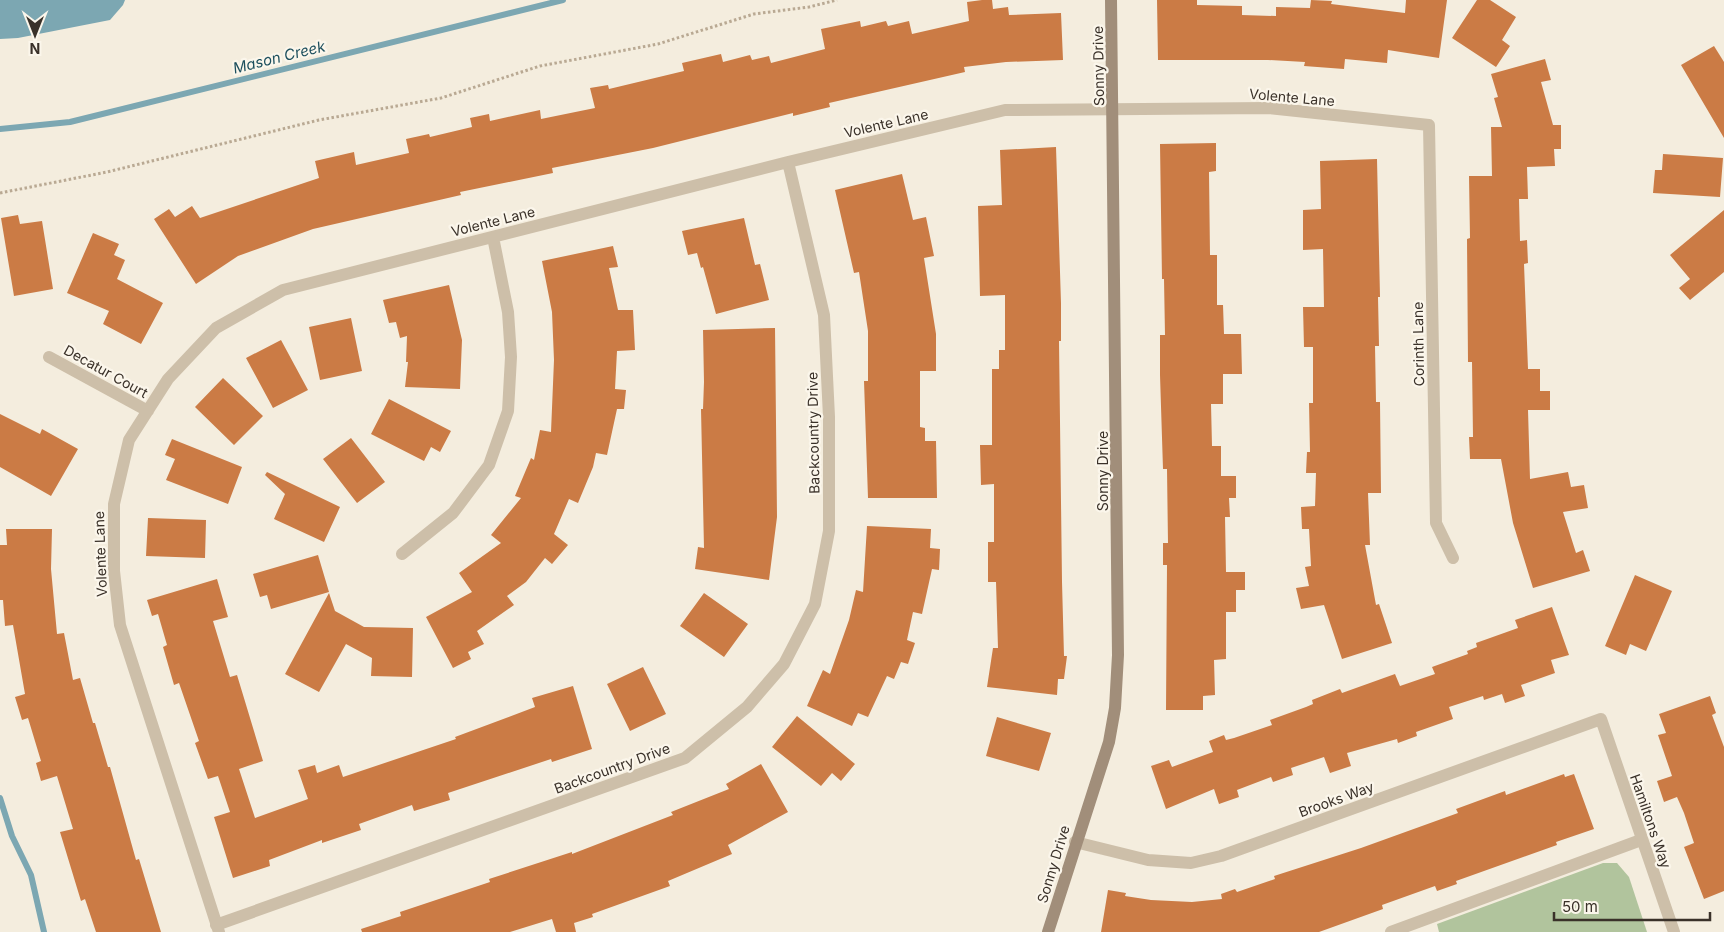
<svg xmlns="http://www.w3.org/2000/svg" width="1724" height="932" font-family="Inter,sans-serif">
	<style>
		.green { fill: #b1c49d }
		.water { fill: #7ca7b2 }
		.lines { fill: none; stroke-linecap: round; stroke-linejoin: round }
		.stream { stroke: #7ca7b2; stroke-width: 6 }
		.building { fill: #cb7b45 }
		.path { stroke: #b9a993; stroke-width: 3; stroke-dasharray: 2.5 2.5; stroke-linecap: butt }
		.lane { stroke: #cdbfa9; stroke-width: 12 }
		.street { stroke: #cdbfa9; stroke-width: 12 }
		.secondary { stroke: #a18e7a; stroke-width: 12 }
		.labels { text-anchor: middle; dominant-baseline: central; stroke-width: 4.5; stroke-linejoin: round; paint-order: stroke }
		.street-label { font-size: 14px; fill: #3a3129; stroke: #fbf6eb }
		.water-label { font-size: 15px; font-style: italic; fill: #1d4f5d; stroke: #fbf6eb }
	</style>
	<rect width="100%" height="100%" fill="#f4edde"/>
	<!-- green -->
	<path class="green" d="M 1603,863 L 1617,863 L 1629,877 L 1647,932 L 1439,932 L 1437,924 Z"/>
	<!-- water -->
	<path class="water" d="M 0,0 L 125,0 L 123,5 L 110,20 L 18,38 L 0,39 Z"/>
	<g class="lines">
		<!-- stream -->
		<path class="stream" d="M 0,129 L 70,122 L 563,0
			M 0,798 L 12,836 L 31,875 L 44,932"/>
	</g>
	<!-- building -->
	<path class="building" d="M 982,0 L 992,0 L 993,9 L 1008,7 L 1009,15 L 1061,13 L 1063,60 L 1006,62 L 964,67 L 965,72 L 829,103 L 830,107 L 793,116 L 793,113 L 653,148 L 552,168 L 553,173 L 460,192 L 461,195 L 313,229 L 238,256 L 196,284 L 154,219 L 169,209 L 175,217 L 192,206 L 200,218 L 319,178 L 315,161 L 354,152 L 356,165 L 409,153 L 406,139 L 429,134 L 430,137 L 472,127 L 470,118 L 489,114 L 490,121 L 540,110 L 541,119 L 595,108 L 590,88 L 608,85 L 609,89 L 684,71 L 682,63 L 721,54 L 723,62 L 750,55 L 752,60 L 769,56 L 771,63 L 825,49 L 821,29 L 860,21 L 861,27 L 886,21 L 888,26 L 909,21 L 912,34 L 969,21 L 967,2 Z
		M 1157,0 L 1197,0 L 1197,5 L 1242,6 L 1242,15 L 1276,16 L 1276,7 L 1310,8 L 1311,0 L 1332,1 L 1331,4 L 1405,13 L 1406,0 L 1447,0 L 1439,58 L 1388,50 L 1387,63 L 1345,59 L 1344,69 L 1304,66 L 1305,62 L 1268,60 L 1158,60 Z
		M 1477,0 L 1490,0 L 1516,17 L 1502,40 L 1510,46 L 1496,67 L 1452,38 Z
		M 1714,46 L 1724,62 L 1724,138 L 1681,65 Z
		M 1545,59 L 1551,80 L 1541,82 L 1553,125 L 1561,125 L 1561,149 L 1554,149 L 1555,166 L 1527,167 L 1528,199 L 1519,199 L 1520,241 L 1527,240 L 1528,263 L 1524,264 L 1528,369 L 1540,369 L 1540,391 L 1550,391 L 1550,410 L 1528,410 L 1530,479 L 1568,472 L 1571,487 L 1584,485 L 1588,508 L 1563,512 L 1576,553 L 1583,550 L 1590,571 L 1533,588 L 1513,523 L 1501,459 L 1470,459 L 1469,437 L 1473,437 L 1472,362 L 1468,362 L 1467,239 L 1470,238 L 1469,176 L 1492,176 L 1491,127 L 1502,127 L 1494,98 L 1498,97 L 1491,74 Z
		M 1216,143 L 1216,171 L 1209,172 L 1210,255 L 1217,255 L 1217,305 L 1223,305 L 1224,334 L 1241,334 L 1242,374 L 1223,374 L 1223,404 L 1211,404 L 1212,446 L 1221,446 L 1221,476 L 1236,476 L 1236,498 L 1229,498 L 1230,517 L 1225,517 L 1226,572 L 1245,572 L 1245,590 L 1236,590 L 1236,612 L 1226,612 L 1226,659 L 1214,660 L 1215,695 L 1203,696 L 1203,710 L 1166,710 L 1167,565 L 1163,565 L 1163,543 L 1168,543 L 1167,469 L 1163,469 L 1160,375 L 1160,335 L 1165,335 L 1164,279 L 1162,279 L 1160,144 Z
		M 1056,147 L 1061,303 L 1061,341 L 1059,341 L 1062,582 L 1064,656 L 1067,656 L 1064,679 L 1058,679 L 1057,695 L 987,687 L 993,648 L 998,648 L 996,582 L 988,582 L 988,542 L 994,542 L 994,484 L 981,485 L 980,445 L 992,445 L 992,369 L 999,369 L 999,350 L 1005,350 L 1005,295 L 980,296 L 978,206 L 1002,205 L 1000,150 Z
		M 1663,154 L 1723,158 L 1720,197 L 1653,193 L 1655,170 L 1662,170 Z
		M 1377,159 L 1380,297 L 1378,297 L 1379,346 L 1375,346 L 1376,402 L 1380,402 L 1381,493 L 1368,493 L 1370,545 L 1365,545 L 1376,605 L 1379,604 L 1392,643 L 1342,659 L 1324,605 L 1301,609 L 1296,588 L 1309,586 L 1305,567 L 1311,566 L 1309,529 L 1302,529 L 1301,507 L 1315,506 L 1316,473 L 1306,473 L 1307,452 L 1310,452 L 1309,403 L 1313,403 L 1313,347 L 1304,347 L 1303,307 L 1324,307 L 1323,249 L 1303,250 L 1303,210 L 1321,209 L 1320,161 Z
		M 902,174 L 913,220 L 926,217 L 934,256 L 924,258 L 936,334 L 936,371 L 920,371 L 920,427 L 925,428 L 925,441 L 936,441 L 937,498 L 868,498 L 864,381 L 868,381 L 868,331 L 859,272 L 854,273 L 835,190 Z
		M 1724,210 L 1724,272 L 1690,300 L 1679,288 L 1690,279 L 1670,255 Z
		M 18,215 L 20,224 L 42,221 L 53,289 L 14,296 L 1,218 Z
		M 744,218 L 755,265 L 760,264 L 769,300 L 716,314 L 703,267 L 701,268 L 697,253 L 688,255 L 682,231 Z
		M 93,233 L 119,244 L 114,255 L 125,260 L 117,279 L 163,303 L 141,344 L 103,324 L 109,311 L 67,293 Z
		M 613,246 L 618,267 L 609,268 L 618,310 L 633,310 L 635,350 L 617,351 L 615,389 L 626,390 L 624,409 L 617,409 L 607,455 L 596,453 L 593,467 L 578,503 L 569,499 L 554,534 L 568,545 L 552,564 L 545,558 L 526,582 L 507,596 L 514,605 L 477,631 L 484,644 L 468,652 L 471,659 L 453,668 L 426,617 L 472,592 L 459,573 L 501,543 L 491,535 L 521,498 L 515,496 L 531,458 L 534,460 L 540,430 L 551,432 L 554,360 L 552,312 L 542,261 Z
		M 449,285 L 462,340 L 460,389 L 405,387 L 408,362 L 406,362 L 407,336 L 400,338 L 396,322 L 389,323 L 383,300 Z
		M 351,318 L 362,371 L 320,380 L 309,327 Z
		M 775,328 L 777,517 L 769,580 L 695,569 L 698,547 L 704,548 L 701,409 L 703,409 L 704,382 L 703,330 Z
		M 281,340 L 308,390 L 273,408 L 246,358 Z
		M 223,378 L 263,416 L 234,445 L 195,407 Z
		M 389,399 L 451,431 L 440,452 L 431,447 L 424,461 L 371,434 Z
		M 0,414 L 40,434 L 42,429 L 78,449 L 51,496 L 0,467 Z
		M 351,438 L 385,482 L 357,503 L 323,459 Z
		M 172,439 L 242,467 L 228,504 L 166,480 L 175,459 L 165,455 Z
		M 267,472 L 340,507 L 324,542 L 274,519 L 285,494 L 265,475 Z
		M 148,518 L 206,520 L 205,558 L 146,556 Z
		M 867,526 L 931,529 L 930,548 L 940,549 L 939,570 L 932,569 L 922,614 L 913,612 L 907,640 L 915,643 L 908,664 L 901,662 L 894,679 L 887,676 L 868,717 L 858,713 L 852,726 L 807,706 L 823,670 L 830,674 L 849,620 L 856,590 L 863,592 Z
		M 6,529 L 52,529 L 51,569 L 57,634 L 64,633 L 73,680 L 80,678 L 93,723 L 95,723 L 108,767 L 110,767 L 136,860 L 139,859 L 161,932 L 96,932 L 85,899 L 81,901 L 60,832 L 73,829 L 57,776 L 41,781 L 36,763 L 41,761 L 28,718 L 22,720 L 15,697 L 25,694 L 13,625 L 5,626 L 3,600 L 0,600 L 0,545 L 7,545 Z
		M 318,555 L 329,592 L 271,609 L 267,595 L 260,597 L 253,574 Z
		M 1635,575 L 1672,591 L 1646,651 L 1630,644 L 1626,655 L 1605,646 Z
		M 217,579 L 228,617 L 213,621 L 230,677 L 237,675 L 263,761 L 239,769 L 255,818 L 308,799 L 298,770 L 315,765 L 317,773 L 339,765 L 343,777 L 456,739 L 455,737 L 535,707 L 532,698 L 573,686 L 592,749 L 552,762 L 551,759 L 448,793 L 450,800 L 414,811 L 412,805 L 359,824 L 361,830 L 322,843 L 322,840 L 269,860 L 270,866 L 233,878 L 214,817 L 230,812 L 218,776 L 208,779 L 195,743 L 199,741 L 179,683 L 174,685 L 163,647 L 167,645 L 158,614 L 152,616 L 147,600 Z
		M 329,593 L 335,611 L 364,627 L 413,628 L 412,677 L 371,676 L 372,658 L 346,644 L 319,692 L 285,674 Z
		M 704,593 L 748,624 L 724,657 L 680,626 Z
		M 1552,607 L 1569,655 L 1551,660 L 1555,673 L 1521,685 L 1525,696 L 1505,703 L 1502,694 L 1484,700 L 1483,696 L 1449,707 L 1453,719 L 1416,732 L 1417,736 L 1398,743 L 1397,739 L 1347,753 L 1351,766 L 1330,773 L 1324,757 L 1291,768 L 1293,775 L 1273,782 L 1271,777 L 1237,790 L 1239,797 L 1219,804 L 1214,789 L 1166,809 L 1151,766 L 1169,760 L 1172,767 L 1202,756 L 1213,752 L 1209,741 L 1224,735 L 1226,740 L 1234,738 L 1272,725 L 1270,720 L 1306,707 L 1313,704 L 1312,700 L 1340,689 L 1342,693 L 1395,674 L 1400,686 L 1435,674 L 1432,667 L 1468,654 L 1467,651 L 1477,647 L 1476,643 L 1518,628 L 1515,620 Z
		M 643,667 L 666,714 L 630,731 L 607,684 Z
		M 1710,696 L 1716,713 L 1712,715 L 1724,747 L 1724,891 L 1704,899 L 1684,847 L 1694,843 L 1684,813 L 1677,797 L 1664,802 L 1657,781 L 1672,776 L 1658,735 L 1666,733 L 1659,714 Z
		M 797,716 L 855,764 L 841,781 L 832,773 L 821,786 L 772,747 Z
		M 997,717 L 1051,733 L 1039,771 L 986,756 Z
		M 761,764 L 788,812 L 728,845 L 732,854 L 668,881 L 670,886 L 592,914 L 593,917 L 574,923 L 576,932 L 556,932 L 552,919 L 510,932 L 362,932 L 361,929 L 401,916 L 400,912 L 490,882 L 489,879 L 572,852 L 572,854 L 673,815 L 671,812 L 729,789 L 726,784 Z
		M 1564,774 L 1565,777 L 1574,774 L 1594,829 L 1556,842 L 1557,845 L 1456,881 L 1457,884 L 1437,891 L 1435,886 L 1382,905 L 1383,909 L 1319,932 L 1101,932 L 1108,890 L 1126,893 L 1125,896 L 1151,900 L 1192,902 L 1222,899 L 1221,894 L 1235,889 L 1237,892 L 1275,879 L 1274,876 L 1361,848 L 1458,813 L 1456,809 L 1505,791 L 1506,795 Z"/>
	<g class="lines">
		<!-- path -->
		<path class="path" d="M 0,193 L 107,172 L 319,120 L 441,98 L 540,66 L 658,44 L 754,14 L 809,7 L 837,0"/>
		<!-- lane -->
		<path class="lane" d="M 1391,932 L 1641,840"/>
		<!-- street -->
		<path class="street" d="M 49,357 L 148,411
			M 402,554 L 453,513 L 489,465 L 508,411 L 511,357 L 508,312 L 493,237
			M 1075,842 L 1148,860 L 1191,863 L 1221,856 L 1601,719 L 1674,932
			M 216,925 L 685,758 L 747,707 L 784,664 L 815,604 L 829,531 L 829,417 L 824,315 L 788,162
			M 219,932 L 120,625 L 114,571 L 114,504 L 129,440 L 168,379 L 216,328 L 283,290 L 788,162 L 1005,110 L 1269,108 L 1429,125 L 1436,523 L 1453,558"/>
		<!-- secondary -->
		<path class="secondary" d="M 1048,932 L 1109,742 L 1115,708 L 1118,655 L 1111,0"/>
	</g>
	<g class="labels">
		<!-- street labels -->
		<g class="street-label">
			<text transform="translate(1098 66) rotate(-91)">Sonny Drive</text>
			<text transform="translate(1292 97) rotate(5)">Volente Lane</text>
			<text transform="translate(886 123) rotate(-13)">Volente Lane</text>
			<text transform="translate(493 221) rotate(-14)">Volente Lane</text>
			<text transform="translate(1418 344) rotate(-91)">Corinth Lane</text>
			<text transform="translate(106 371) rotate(29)">Decatur Court</text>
			<text transform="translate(813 433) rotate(-91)">Backcountry Drive</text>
			<text transform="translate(1102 471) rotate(-90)">Sonny Drive</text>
			<text transform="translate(100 554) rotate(-92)">Volente Lane</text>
			<text transform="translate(612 768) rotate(-20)">Backcountry Drive</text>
			<text transform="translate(1336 799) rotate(-20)">Brooks Way</text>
			<text transform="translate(1651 821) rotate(71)">Hamiltons Way</text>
			<text transform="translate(1053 864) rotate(-73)">Sonny Drive</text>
		</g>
		<!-- water labels -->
		<g class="water-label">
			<text transform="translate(279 57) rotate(-14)">Mason Creek</text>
		</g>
	</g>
	<!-- north arrow -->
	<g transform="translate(35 35) rotate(180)" stroke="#fbf6eb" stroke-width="4" paint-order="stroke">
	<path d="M0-4L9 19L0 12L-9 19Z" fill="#3a3129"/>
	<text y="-8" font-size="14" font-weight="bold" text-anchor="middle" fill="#3a3129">N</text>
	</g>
	<!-- scale -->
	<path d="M1554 912v8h156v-8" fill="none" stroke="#3a3129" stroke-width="2.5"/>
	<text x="1562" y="912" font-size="15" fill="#3a3129" stroke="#fbf6eb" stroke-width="4" paint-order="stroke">50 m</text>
</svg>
